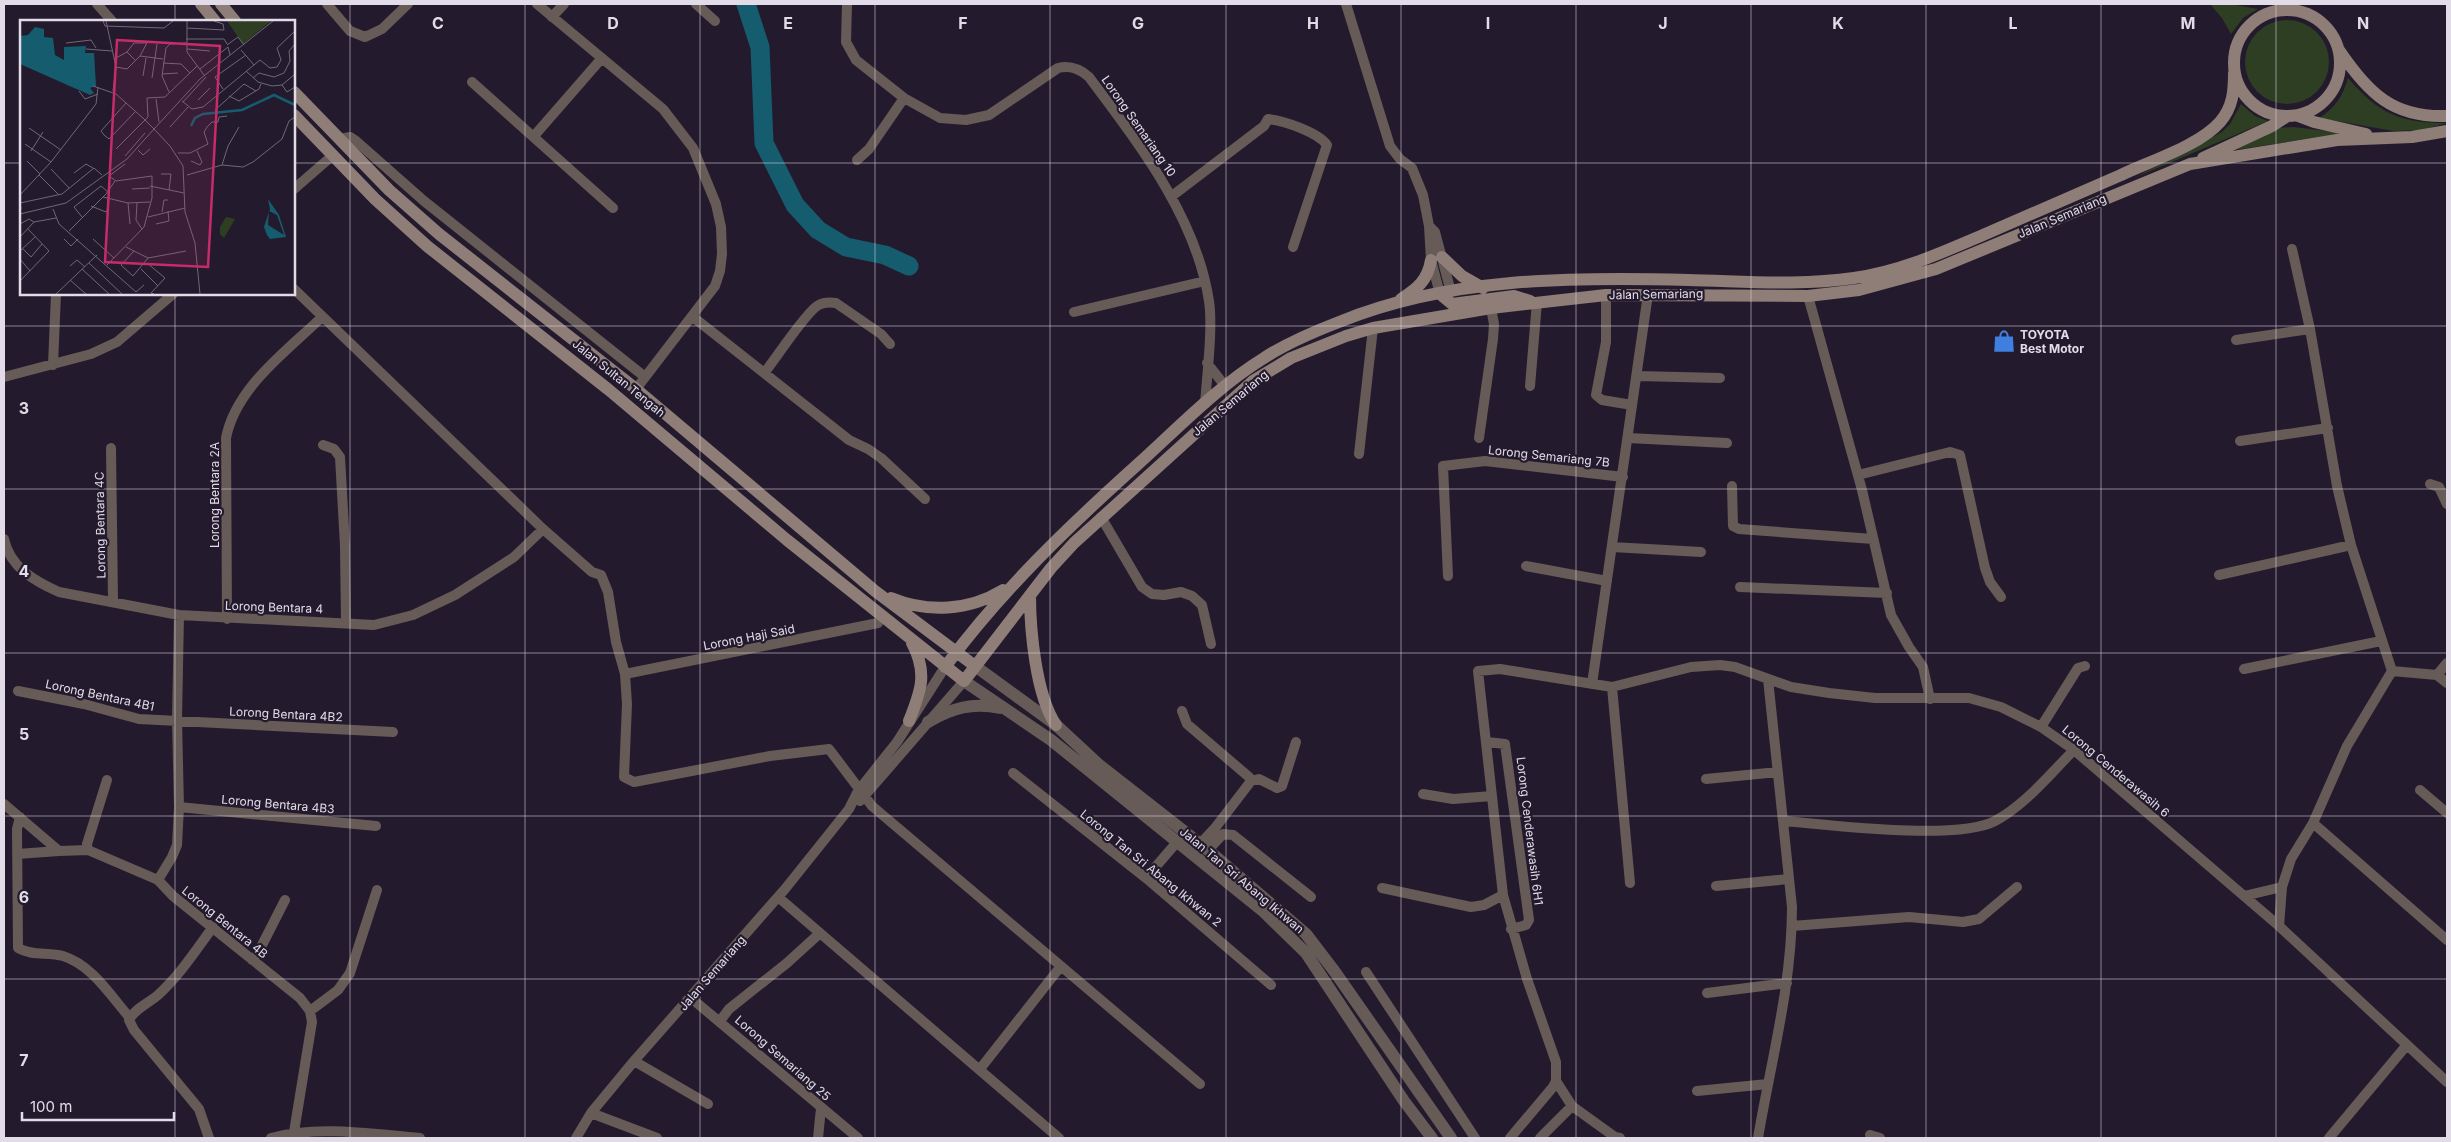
<svg xmlns="http://www.w3.org/2000/svg" width="2451" height="1142" font-family="Inter,sans-serif">
	<style>
		.green { fill: #2d3e23 }
		.lines { fill: none; stroke-linecap: round; stroke-linejoin: round }
		.river { stroke: #155c6f; stroke-width: 19 }
		.minor { stroke: #675b57; stroke-width: 10 }
		.tertiary { stroke: #675b57; stroke-width: 12 }
		.secondary { stroke: #8f7d77; stroke-width: 12 }
		.grid { fill: none; stroke: #e2dce8; stroke-width: 1; stroke-opacity: 0.55 }
		.labels { text-anchor: middle; dominant-baseline: central; stroke-width: 4.5; stroke-linejoin: round; paint-order: stroke }
		.street-label { font-size: 12px; fill: #e2dce8; stroke: #231b2d }
		.poi-label { font-size: 12px; font-weight: bold; fill: #e2dce8; stroke: #231b2d; text-anchor: start }
		.inset-river { fill: none; stroke: #155c6f; stroke-width: 2.5 }
		.inset-road { fill: none; stroke: #6f6878; stroke-width: 1 }
		.view { fill: #c52c69; fill-opacity: 0.15; stroke: #c52c69; stroke-width: 2.5 }
		.inset-edge { fill: none; stroke: #e2dce8; stroke-width: 2.5 }
		.grid-label { font-size: 16px; text-anchor: middle; font-weight: bold; fill: #e2dce8; stroke: #231b2d; stroke-width: 4.5; stroke-linejoin: round; paint-order: stroke }
	</style>
	<rect width="100%" height="100%" fill="#231b2d"/>
	<!-- green -->
	<path class="green" d="M 2210,4 L 2230,4 L 2258,9 L 2243,18 L 2231,34 L 2222,18 Z
		M2245 62a42 42 0 1 1 84 0a42 42 0 1 1-84 0Z
		M 2348,78 C 2379,114 2400,123 2447,123 L 2421,130 L 2394,131 L 2319,118 C 2335,108 2343,96 2348,78 Z
		M 2241,104 L 2255,116 L 2268,121 L 2134,178 L 2222,132 L 2230,124 Z
		M 2293,127 L 2344,133 L 2222,152 L 2278,128 Z"/>
	<g class="lines">
		<!-- river -->
		<path class="river" d="M 746,4 L 760,47 L 764,143 L 795,205 L 818,230 L 846,247 L 885,255 L 909,266"/>
		<!-- minor -->
		<path class="minor" d="M 97,4 L 112,21
			M 327,4 L 350,31 L 365,37 L 382,29 L 408,4
			M 537,4 L 663,109 L 693,148 L 716,204 L 721,227 L 722,254 L 720,271 L 715,286 L 636,389
			M 696,4 L 715,21
			M 847,4 L 846,42 L 856,60 L 904,98 L 940,118 L 966,120 L 989,115 L 1058,68 C 1071,65 1080,69 1089,77 C 1138,143 1196,216 1209,301 C 1213,328 1207,375 1205,404
			M 1346,4 L 1390,146 L 1400,159 L 1412,168 L 1423,195 L 1429,226 L 1431,260 L 1440,294
			M 552,17 L 564,4
			M 472,82 L 613,208
			M 534,136 L 602,58
			M 340,139 L 350,137 L 356,141 L 424,201 L 645,377
			M 857,160 L 869,149 L 904,98
			M 294,189 L 332,156
			M 1172,196 L 1264,126 L 1268,119 C 1284,121 1318,132 1327,145 L 1293,247
			M 1429,226 L 1435,232 L 1451,292
			M 294,289 L 543,529 L 592,572 L 601,575 L 608,592 L 616,642 L 625,674 L 627,704 L 624,777 L 634,782 L 770,756 L 829,749 L 872,806 L 1200,1084
			M 1606,295 L 1606,342 L 1596,395 L 1602,400 L 1632,405
			M 1808,296 L 1862,490 L 1891,615 L 1909,647 L 1923,667 L 1930,699
			M 1074,312 L 1205,281
			M 693,317 L 849,440 L 868,449 L 881,458 L 925,499
			M 2236,340 L 2310,329
			M 1207,363 L 1222,382 L 1227,384
			M 53,365 L 56,294
			M 765,372 C 777,357 804,315 817,306 C 823,302 829,302 836,303 L 881,334 L 890,344
			M 1637,376 L 1720,378
			M 4,377 L 91,354 L 117,342 L 173,294
			M 1530,386 L 1537,302
			M 1479,438 L 1493,339 L 1494,324 L 1491,308
			M 1628,438 L 1727,443
			M 2240,441 L 2328,428
			M 323,445 L 334,449 L 340,457 L 345,546 L 346,622
			M 111,448 L 113,602
			M 1359,454 L 1373,328
			M 1858,475 L 1950,452 L 1960,455 L 1985,568 L 1990,582 L 2001,597
			M 2430,484 L 2439,487 L 2447,504
			M 1732,486 L 1733,526 L 1739,529 L 1873,539
			M 1101,517 L 1142,587 L 1152,594 L 1164,595 L 1181,592 L 1192,596 L 1202,605 L 1211,644
			M 4,539 C 10,567 34,581 59,592 L 179,615 L 374,625 L 413,615 L 455,595 L 514,557 L 543,529
			M 1612,547 L 1701,552
			M 1526,566 L 1607,581
			M 2219,575 L 2351,545
			M 1448,576 L 1443,466 L 1485,461 L 1623,477
			M 1740,587 L 1887,593
			M 179,615 L 177,720 L 179,807 L 177,845 L 172,857 L 158,880 L 173,896 L 300,998 L 310,1011 L 312,1022 L 294,1132
			M 227,619 L 226,438 C 236,387 287,351 322,317
			M 2244,669 L 2381,641
			M 2392,671 L 2437,675 L 2447,683
			M 625,674 L 878,623
			M 2437,675 L 2447,663
			M 1592,684 L 1648,294
			M 1612,687 L 1630,883
			M 18,691 L 84,704 L 139,719 L 393,732
			M 1182,711 L 1187,724 L 1249,777 L 1251,781 L 1215,828 L 1200,844
			M 2041,727 L 2078,668 L 2085,666
			M 1487,742 L 1505,744 L 1529,920 L 1526,925 L 1511,929
			M 1013,773 L 1146,878 L 1271,985
			M 1706,779 L 1778,772
			M 1251,781 L 1259,779 L 1277,788 L 1282,786 L 1296,742
			M 2420,790 L 2447,813
			M 1423,794 L 1453,799 L 1492,796
			M 860,801 L 964,681
			M 4,804 L 59,851 L 88,850 L 158,880
			M 179,807 L 376,826
			M 20,817 L 17,829 L 18,948 C 31,956 48,952 63,956 C 92,965 110,995 130,1018
			M 1784,821 C 1830,825 1957,841 1995,821 C 2026,804 2049,775 2074,750
			M 2313,823 L 2447,940
			M 88,850 L 87,844 L 107,780
			M 1208,850 L 1223,834 L 1233,835 L 1311,897
			M 17,854 L 59,851
			M 1146,878 L 1177,842
			M 1716,886 L 1789,879
			M 1382,888 L 1471,907 L 1484,905 L 1503,895
			M 2244,896 L 2282,887
			M 778,897 L 1059,1138
			M 1792,926 L 1909,917 L 1963,922 L 1979,919 L 2017,887
			M 2279,926 L 2282,887 L 2291,859 L 2313,823 L 2347,746 L 2392,671 L 2351,545 L 2337,486 L 2310,329 L 2292,249
			M 252,960 L 257,955 L 285,900
			M 1366,972 L 1475,1138
			M 1707,993 L 1787,983
			M 691,998 L 858,1138
			M 310,1011 L 338,990 L 350,973 L 377,890
			M 720,1021 L 729,1009 L 787,963 L 820,933
			M 634,1061 L 708,1104
			M 980,1069 L 1061,966
			M 1556,1081 L 1572,1106 L 1615,1137 L 1620,1138
			M 1697,1091 L 1768,1084
			M 591,1113 L 657,1138
			M 1870,1135 L 1880,1138
			M 209,1138 L 199,1109 L 134,1030 L 129,1020 C 134,1009 149,1003 158,995 C 180,975 196,950 213,927
			M 271,1138 C 318,1125 371,1134 420,1138
			M 576,1138 L 591,1113 L 634,1061 L 785,889 L 849,809 L 858,791 L 897,742 L 945,667
			M 818,1138 L 821,1108
			M 1510,1138 L 1553,1087 L 1556,1081 L 1556,1062 L 1527,979 L 1503,895 L 1478,671 L 1500,669 L 1612,687 L 1691,667 L 1720,665 L 1735,667 L 1791,687 L 1829,693 L 1875,698 L 1969,698 L 2001,707 L 2041,727 L 2074,750 L 2279,926 L 2447,1082
			M 1540,1138 L 1572,1106
			M 1758,1138 C 1771,1061 1792,985 1792,907 L 1768,679
			M 2329,1138 L 2406,1046"/>
		<!-- tertiary -->
		<path class="tertiary" d="M 975,666 L 1056,725 L 1098,764 L 1208,850 L 1306,934 L 1335,972 L 1451,1138
			M 964,681 L 1051,740 L 1263,911 L 1306,953 L 1404,1101 L 1432,1138
			M 928,722 C 952,708 973,702 1000,708"/>
		<!-- secondary -->
		<path class="secondary" d="M 201,4 L 215,21
			M 221,4 L 235,21
			M2234 63a53 53 0 1 1 106 0a53 53 0 1 1-106 0Z
			M 2339,50 C 2368,93 2393,118 2447,116
			M 294,92 L 389,190 L 439,234 L 636,389 L 875,591 L 975,666
			M 294,115 L 375,199 L 427,246 L 609,390 L 787,540 L 964,681 L 1051,568 L 1074,543 L 1253,381 L 1291,358 L 1346,336 L 1373,328 L 1491,308 L 1606,295 L 1808,296 L 1859,290 L 1936,269 L 2190,164 L 2337,140 L 2412,137 L 2447,131
			M 2298,116 L 2314,122 L 2366,134
			M 2203,158 L 2272,126 L 2286,117
			M 1442,257 L 1462,276 L 1483,288
			M 1440,294 L 1452,304 L 1514,296 L 1530,301
			M 1401,299 C 1417,289 1428,280 1431,260
			M 1030,595 C 1030,630 1036,696 1056,725
			M 891,598 C 927,613 969,611 1003,590
			M 945,667 C 1001,591 1068,527 1137,465 C 1178,428 1217,387 1264,358 C 1287,343 1313,332 1339,322 C 1449,277 1572,277 1688,280 C 1743,281 1800,286 1854,278 C 1899,272 1941,253 1983,235 C 2029,215 2075,195 2121,175 C 2150,161 2199,146 2220,122 C 2233,107 2234,91 2234,73
			M 909,721 C 921,691 928,673 912,643"/>
	</g>
	<!-- grid -->
	<path class="grid" d="M 175,4 L 175,21M 350,4 L 350,1138M 525,4 L 525,1138M 700,4 L 700,1138M 875,4 L 875,1138M 1050,4 L 1050,1138M 1226,4 L 1226,1138M 1401,4 L 1401,1138M 1576,4 L 1576,1138M 1751,4 L 1751,1138M 1926,4 L 1926,1138M 2101,4 L 2101,1138M 2276,4 L 2276,1138M 4,163 L 21,163M 294,163 L 2447,163M 175,294 L 175,1138M 4,326 L 2447,326M 4,489 L 2447,489M 4,653 L 2447,653M 4,816 L 2447,816M 4,979 L 2447,979"/>
	<!-- icons -->
	<defs>
		<symbol id="shop-bare" viewBox="-9 -9 18 18"><path d="M-5-2.5h2.3a2.7 3.5 0 0 1 5.4 0H5L5.5 6h-11ZM-1.5-2.5h3a1.5 2.3 0 0 0-3 0Z" fill="#3f7fe0" stroke="#231b2d" stroke-width="2.5" paint-order="stroke"/></symbol>
	</defs>
	<g fill-rule="evenodd">
		<use href="#shop-bare" x="1988" y="325" width="32" height="32"/>
	</g>
	<g class="labels">
		<!-- street labels -->
		<g class="street-label">
			<text transform="translate(1139 126) rotate(55)">Lorong Semariang 10</text>
			<text transform="translate(2062 216) rotate(-23)">Jalan Semariang</text>
			<text transform="translate(1656 294) rotate(-1)">Jalan Semariang</text>
			<text transform="translate(619 378) rotate(39)">Jalan Sultan Tengah</text>
			<text transform="translate(1230 403) rotate(-40)">Jalan Semariang</text>
			<text transform="translate(1549 456) rotate(6)">Lorong Semariang 7B</text>
			<text transform="translate(214 495) rotate(-90)">Lorong Bentara 2A</text>
			<text transform="translate(100 525) rotate(-91)">Lorong Bentara 4C</text>
			<text transform="translate(274 607) rotate(2)">Lorong Bentara 4</text>
			<text transform="translate(749 637) rotate(-11)">Lorong Haji Said</text>
			<text transform="translate(100 695) rotate(12)">Lorong Bentara 4B1</text>
			<text transform="translate(286 714) rotate(3)">Lorong Bentara 4B2</text>
			<text transform="translate(2116 771) rotate(40)">Lorong Cenderawasih 6</text>
			<text transform="translate(278 804) rotate(5)">Lorong Bentara 4B3</text>
			<text transform="translate(1530 831) rotate(83)">Lorong Cenderawasih 6H1</text>
			<text transform="translate(1151 868) rotate(39)">Lorong Tan Sri Abang Ikhwan 2</text>
			<text transform="translate(1242 880) rotate(40)">Jalan Tan Sri Abang Ikhwan</text>
			<text transform="translate(225 922) rotate(39)">Lorong Bentara 4B</text>
			<text transform="translate(712 973) rotate(-49)">Jalan Semariang</text>
			<text transform="translate(783 1058) rotate(41)">Lorong Semariang 25</text>
		</g>
		<!-- poi labels -->
		<g class="poi-label">
			<text x="2020" y="334">TOYOTA<tspan x="2020" dy="14">Best Motor</tspan></text>
		</g>
	</g>
	<!-- overview -->
	<g transform="translate(20 20)">
		<rect width="275" height="275" fill="#231b2d"/>
		<path d="M 207,1 L 251,1 L 223,24 ZM 206,197 L 215,199 L 204,218 L 200,214 L 200,207 Z" fill="#2d3e23"/>
		<path d="M 15,7 L 24,9 L 24,17 L 33,18 L 35,35 L 44,40 L 44,27 L 66,26 L 65,33 L 74,33 L 76,66 L 70,68 L 74,73 L 70,75 L 0,44 L 0,16 L 8,15 ZM 248,179 L 259,195 L 266,217 L 250,219 L 247,215 L 244,207 L 250,189 ZM 249,191 L 257,195 L 264,215 L 248,205 Z" fill="#155c6f" fill-rule="evenodd"/>
		<path class="inset-river" d="M 171,106 L 175,98 L 183,94 L 222,90 L 254,75 L 275,85"/>
		<path class="inset-road" d="M 83,1 L 85,6 L 144,8 L 153,1M 86,1 L 96,47 L 93,71M 167,1 L 167,32 L 184,55M 167,8 L 204,10 L 203,4 L 194,1M 166,19 L 204,19 L 207,24M 46,23 L 71,20 L 76,28M 207,25 L 218,17 L 224,25M 66,29 L 92,31M 167,29 L 190,31M 221,30 L 234,45M 107,32 L 114,23 L 126,23M 120,36 L 128,21M 94,39 L 107,32 L 115,40M 143,43 L 161,44 L 170,53M 96,47 L 107,49 L 120,36 L 143,39M 180,49 L 208,27 L 210,35M 226,51 L 238,62 L 252,66 L 262,65 L 275,54M 142,54 L 158,53M 123,56 L 126,38M 132,58 L 137,24M 233,58 L 239,53 L 254,57 L 264,53 L 270,41 L 269,31 L 275,24M 262,65 L 267,72 L 275,67M 73,66 L 96,74 L 124,99M 203,69 L 195,57 L 226,35M 59,71 L 65,79 L 78,74M 149,72 L 142,56 L 146,28 L 150,24 L 166,23M 209,76 L 219,81 L 239,69 L 241,64M 136,79 L 139,102M 178,80 L 190,68M 162,81 L 172,89 L 183,87 L 240,40 L 250,48 L 257,47 L 261,40 L 257,28 L 275,11M 163,82 L 186,57M 106,83 L 81,111 L 84,115 L 89,119 L 115,92M 195,90 L 224,64 L 236,71M 150,107 L 168,87M 9,108 L 41,130M 5,124 L 31,142M 96,129 L 128,97 L 127,78 L 145,77 L 177,46M 118,130 L 123,135 L 130,129M 11,131 L 23,112M 158,133 L 170,133 L 188,124 L 184,112 L 187,107 L 192,102 L 198,102 L 199,97 L 207,96M 105,136 L 125,113M 7,141 L 20,154M 171,141 L 180,145 L 182,142 L 177,131M 202,145 L 223,147 L 233,142 L 262,119 L 269,101 L 275,97M 31,149 L 49,168M 54,153 L 66,144 L 73,148M 141,154 L 151,154 L 149,170M 19,155 L 39,175M 167,155 L 202,145 L 208,126 L 219,107M 130,166 L 164,173M 112,169 L 130,168M 0,175 L 31,142 L 76,84 L 78,67M 83,177 L 108,183 L 130,182M 108,183 L 110,204M 117,183 L 116,200 L 122,209M 71,186 L 86,192 L 88,189M 1,189 L 0,183 L 42,174 L 74,148 L 82,155M 33,189 L 39,204 L 116,272 L 124,265M 142,192 L 144,180 L 148,180M 0,194 L 46,183 L 107,139 L 134,109 L 123,98M 62,197 L 54,187 L 81,166 L 88,172M 128,197 L 165,188M 0,204 L 9,199 L 14,202M 136,204 L 149,201 L 148,191M 49,211 L 86,174 L 95,161M 0,217 L 14,202 L 36,198M 44,219 L 51,226 L 58,219M 73,219 L 94,238M 106,227 L 128,238 L 166,231M 3,229 L 11,237 L 22,224M 0,231 L 15,217M 114,231 L 101,245 L 113,256 L 128,238M 0,239 L 10,251M 69,243 L 102,274M 127,243 L 145,258 L 131,273 L 134,274M 87,245 L 124,207 L 132,178 L 132,156 L 96,161 L 89,156 L 105,144M 50,246 L 57,240 L 65,247M 62,249 L 89,274M 121,249 L 138,266M 50,260 L 66,274M 0,261 L 29,231 L 8,209M 36,274 L 77,235M 180,274 L 175,223 L 165,192 L 163,146 L 150,126 L 134,109 L 180,59 L 253,1"/>
		<path class="view" d="M 97,20 L 200,26 L 188,247 L 85,242 Z"/>
		<rect width="275" height="275" class="inset-edge"/>
	</g>
	<g class="grid-label">
		<text x="438" y="29">C</text>
		<text x="613" y="29">D</text>
		<text x="788" y="29">E</text>
		<text x="963" y="29">F</text>
		<text x="1138" y="29">G</text>
		<text x="1313" y="29">H</text>
		<text x="1488" y="29">I</text>
		<text x="1663" y="29">J</text>
		<text x="1838" y="29">K</text>
		<text x="2013" y="29">L</text>
		<text x="2188" y="29">M</text>
		<text x="2363" y="29">N</text>
		<text x="24" y="414">3</text>
		<text x="24" y="577">4</text>
		<text x="24" y="740">5</text>
		<text x="24" y="903">6</text>
		<text x="24" y="1066">7</text>
	</g>
	<!-- border -->
	<rect width="2451" height="1142" fill="none" stroke="#e2dce8" stroke-width="10"/>
	<!-- scale -->
	<path d="M22 1112v8h152v-8" fill="none" stroke="#e2dce8" stroke-width="2.5"/>
	<text x="30" y="1112" font-size="15" fill="#e2dce8" stroke="#231b2d" stroke-width="4" paint-order="stroke">100 m</text>
</svg>
